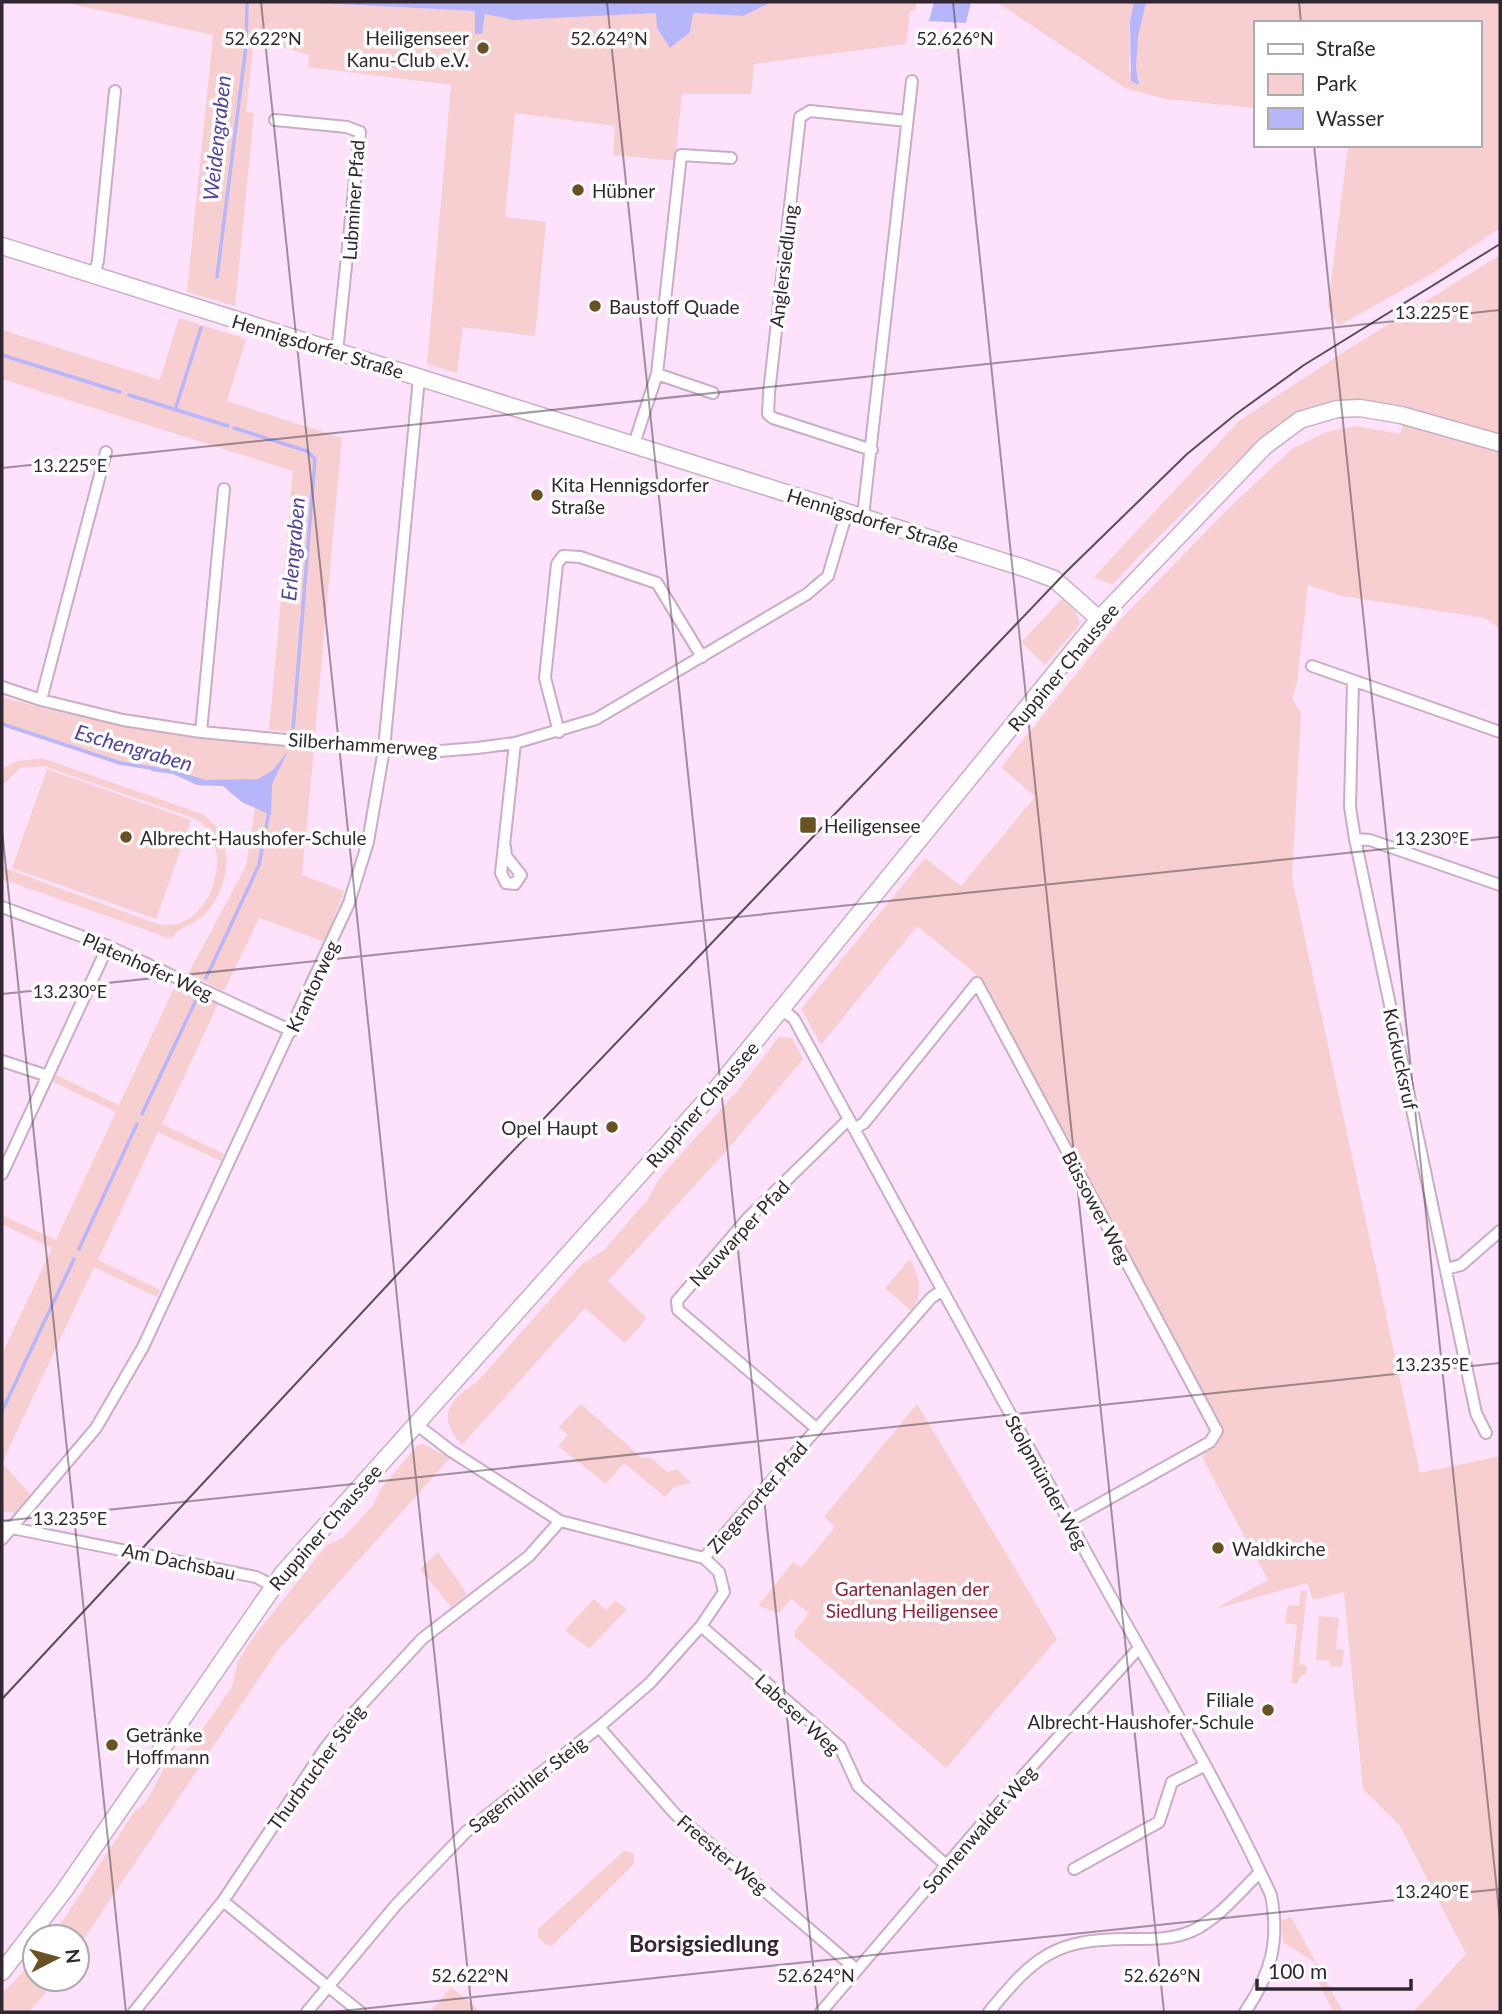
<svg xmlns="http://www.w3.org/2000/svg" width="1502" height="2014" font-family="Lato,sans-serif">
	<style>
		.green { fill: #f7cfd1 }
		.water { fill: #b7b6fb }
		.lines { fill: none; stroke-linecap: round; stroke-linejoin: round }
		.stream { stroke: #b7b6fb; stroke-width: 3.5 }
		.minor-casing { stroke: #c9adc6; stroke-width: 14 }
		.secondary-casing { stroke: #c9adc6; stroke-width: 19 }
		.minor { stroke: #fff; stroke-width: 10 }
		.secondary { stroke: #fff; stroke-width: 16 }
		.tram { stroke: #5a4c59; stroke-width: 2 }
		.ticks { fill: none; stroke: #312730; stroke-width: 2; stroke-opacity: 0.45 }
		.poi-dot { fill: #695122; stroke: #fff; stroke-width: 2.5 }
		.labels { text-anchor: middle; dominant-baseline: central; stroke-width: 7; stroke-linejoin: round; paint-order: stroke }
		.poi-label { font-size: 19px; fill: #312730; stroke: #fff; text-anchor: start }
		.street-label { font-size: 19px; fill: #312730; stroke: #fff }
		.park-label { font-size: 19px; fill: #942139; stroke: #fff }
		.water-label { font-size: 21px; font-style: italic; fill: #4f42a3; stroke: #fff }
		.quarter-label { font-size: 23px; font-weight: bold; fill: #372235; stroke: #fff }
		.ticks-label { font-size: 18px; text-anchor: middle; fill: #312730; stroke: #fff; stroke-width: 7; stroke-linejoin: round; paint-order: stroke }
	</style>
	<rect width="100%" height="100%" fill="#fee1fb"/>
	<!-- green -->
	<path class="green" d="M 62,2 L 297,2 L 475,11 L 656,13 L 690,32 L 692,13 L 743,16 L 772,2 L 917,2 L 915,10 L 910,11 L 906,44 L 754,64 L 751,94 L 682,94 L 675,161 L 613,155 L 615,126 L 515,113 L 505,217 L 546,222 L 535,336 L 463,327 L 457,373 L 427,364 L 451,85 L 308,67 L 309,55 L 254,39 L 246,112 L 254,113 L 235,306 L 187,292 L 213,35 Z
		M 1134,2 L 1130,21 L 1129,71 L 1140,82 C 1130,57 1141,26 1146,2 L 1500,2 L 1500,228 L 1433,273 L 1338,326 L 1328,307 L 1348,145 L 1479,145 L 1479,23 L 1255,23 L 1255,108 L 1166,99 L 1127,89 L 998,3 Z
		M 1500,255 L 1500,629 L 1485,618 L 1342,596 L 1308,585 L 1297,682 L 1292,699 L 1301,712 L 1292,878 L 1420,1473 L 1500,1456 L 1500,2012 L 1413,2012 L 1466,1954 L 1400,1826 L 1363,1789 L 1344,1592 L 1313,1600 L 1307,1583 L 1215,1609 L 1268,1580 L 1202,1457 L 1217,1430 L 977,983 L 977,975 L 917,926 L 821,1045 L 801,1009 L 925,858 L 961,886 L 1035,797 L 1001,767 L 1120,620 L 1228,509 L 1293,448 L 1327,432 L 1356,426 L 1400,434 L 1408,410 C 1374,402 1341,395 1307,409 C 1274,423 1248,451 1222,475 C 1184,511 1147,547 1112,585 L 1094,577 L 1239,421 L 1350,348 Z
		M 179,318 L 246,339 L 227,401 L 342,438 L 315,734 L 269,730 L 293,471 L 2,379 L 2,330 L 160,380 Z
		M 1062,599 L 1075,611 L 1080,624 L 1045,665 L 1021,642 Z
		M 2,697 C 105,727 207,740 314,749 L 302,875 L 344,891 L 325,942 L 259,918 L 224,991 L 188,974 L 246,866 L 255,808 L 242,802 L 223,786 L 197,785 L 173,774 L 121,764 L 74,746 L 2,725 Z
		M 42,758 L 202,814 C 237,835 231,887 205,914 C 196,924 177,927 172,939 L 2,879 L 2,867 L 155,923 C 209,939 240,847 196,819 L 44,766 L 20,768 L 2,786 L 4,768 L 17,761 Z
		M 47,769 L 191,820 L 156,919 L 12,868 Z
		M 176,984 L 218,1004 L 162,1124 L 224,1154 L 221,1161 L 158,1132 L 98,1260 L 160,1290 L 157,1297 L 94,1267 L 2,1463 L 2,1354 L 52,1248 L 2,1224 L 2,1215 L 56,1240 L 116,1112 L 53,1082 L 56,1075 L 119,1105 Z
		M 779,1037 L 792,1038 L 803,1059 L 735,1141 L 608,1281 L 647,1318 L 625,1343 L 585,1308 L 462,1445 C 438,1418 446,1401 476,1383 L 582,1264 L 604,1250 L 648,1199 L 659,1179 L 739,1089 Z
		M 910,1259 C 919,1277 925,1293 911,1311 L 885,1288 Z
		M 581,1404 L 642,1458 L 650,1457 L 667,1472 L 677,1469 L 692,1483 L 675,1486 L 665,1497 L 624,1463 L 606,1484 L 558,1446 L 568,1435 L 559,1427 Z
		M 917,1404 L 1057,1639 L 946,1768 L 795,1637 L 795,1631 L 809,1613 L 791,1599 L 780,1613 L 758,1606 L 793,1562 L 801,1568 L 835,1527 L 824,1517 Z
		M 423,1444 L 450,1458 L 278,1650 L 77,1949 L 77,1937 L 52,1937 L 134,1812 L 146,1802 L 168,1761 L 190,1747 L 232,1687 L 238,1661 L 254,1636 L 327,1545 L 343,1538 L 374,1504 L 381,1488 L 418,1445 Z
		M 2,1463 L 31,1495 L 15,1513 L 2,1511 Z
		M 438,1552 L 467,1594 L 451,1607 L 420,1569 Z
		M 1301,1590 L 1307,1591 L 1299,1662 L 1307,1667 L 1306,1674 L 1300,1677 L 1297,1684 L 1291,1683 L 1297,1625 L 1285,1623 L 1288,1605 L 1299,1606 Z
		M 594,1599 L 606,1610 L 615,1600 L 627,1609 L 589,1649 L 565,1630 Z
		M 1319,1616 L 1339,1618 L 1336,1649 L 1344,1650 L 1342,1667 L 1330,1666 L 1330,1661 L 1316,1660 Z
		M 624,1851 L 634,1853 L 634,1864 L 553,1945 L 546,1945 L 538,1937 L 538,1929 Z
		M 1291,1917 L 1343,2012 L 1334,2012 L 1310,1967 L 1316,1963 L 1283,1942 L 1282,1920 Z
		M 35,1959 L 35,1979 L 57,1979 L 29,2012 L 2,2012 L 2,1994 Z
		M 451,1987 L 481,2012 L 430,2012 Z"/>
	<!-- water -->
	<path class="water" d="M 297,2 L 772,2 L 743,16 L 693,13 L 690,32 L 670,48 L 657,28 L 656,13 L 513,20 L 485,14 L 482,34 L 475,34 L 475,11 Z
		M 934,2 L 971,2 L 966,23 L 929,21 Z
		M 1134,2 L 1146,2 L 1138,37 L 1136,67 L 1139,85 L 1131,81 L 1130,21 Z
		M 288,751 L 272,784 L 271,815 L 242,802 L 223,786 L 197,785 L 173,774 L 151,771 L 153,768 L 170,769 L 206,780 L 258,779 L 272,771 Z"/>
	<g class="lines">
		<!-- stream -->
		<path class="stream" d="M 217,277 L 246,46 L 247,2
			M 2,355 L 120,392
			M 129,395 L 228,426
			M 175,410 L 201,328
			M 234,428 L 307,451 L 315,459 L 293,730
			M 2,724 L 120,763 L 157,769
			M 206,978 L 259,865 L 269,812
			M 142,1114 L 197,998
			M 79,1249 L 137,1124
			M 2,1411 L 74,1259"/>
		<defs>
			<path id="minor" d="M 275,120 L 347,127 L 360,132 L 337,352
				M 94,275 L 98,261 L 115,91
				M 657,374 L 713,393
				M 634,444 L 657,374 L 681,155 L 731,158
				M 872,450 L 773,418 L 768,414 L 769,393 L 800,117 L 810,111 L 907,121
				M 863,516 L 912,81
				M 1312,666 L 1500,732
				M 1353,681 L 1350,807 L 1355,839 L 1476,1413 L 1486,1433
				M 2,687 L 41,700 L 123,720 L 201,732 L 384,749 L 440,751 L 477,748 L 515,743 L 596,719 L 807,594 L 828,576 L 847,512
				M 41,700 L 106,452
				M 201,732 L 224,489
				M 559,732 L 545,678 L 557,564 L 563,556 L 580,557 L 657,583 L 702,657
				M 1355,839 L 1370,840 L 1500,885
				M 505,847 L 506,856 L 521,875 L 515,884 L 506,883 L 501,873 L 515,743
				M 2,907 L 108,946 L 292,1031
				M 782,1009 L 794,1019 C 892,1197 989,1376 1087,1554 C 1149,1667 1217,1778 1271,1895 C 1280,1941 1271,1974 1245,2012
				M 2,1061 L 48,1076
				M 854,1129 L 864,1123 L 977,983 L 1217,1431 L 1210,1442 L 1069,1521
				M 2,1174 L 108,946
				M 1446,1269 L 1461,1265 L 1500,1231
				M 817,1429 L 678,1310 L 677,1301 L 748,1218 L 849,1119
				M 2,1526 L 256,1577 L 273,1586
				M 2,1539 L 96,1428 L 143,1347 L 349,903 L 368,842 L 384,749 L 419,378
				M 704,1558 L 931,1298 L 941,1291
				M 701,1626 L 840,1747 L 858,1786 L 947,1866
				M 599,1727 L 675,1814 L 857,1970
				M 1074,1869 L 1159,1822 L 1172,1782 L 1204,1766
				M 223,1901 L 322,1982
				M 329,1987 L 360,2012
				M 134,2012 L 223,1901 L 326,1747 L 349,1718 L 422,1639 L 529,1556 L 560,1521
				M 307,2012 L 396,1905 L 466,1832 L 599,1727 L 650,1683 L 701,1626 L 724,1592 L 719,1572 L 704,1558 L 560,1521 L 451,1451 L 416,1424
				M 821,2012 L 1023,1776 L 1139,1648
				M 989,2012 C 1034,1957 1054,1939 1128,1939 C 1149,1939 1172,1940 1192,1931 C 1219,1918 1239,1893 1260,1872"/>
			<path id="secondary" d="M 2,246 L 1024,568 L 1054,579 L 1099,619
				M 2,1972 L 64,1891 L 283,1573 L 717,1088 L 1099,619 L 1265,446 L 1300,420 L 1337,409 L 1360,408 L 1401,415 L 1500,443"/>
		</defs>
		<!-- minor casing -->
		<use href="#minor" class="minor-casing"/>
		<!-- secondary casing -->
		<use href="#secondary" class="secondary-casing"/>
		<!-- minor -->
		<use href="#minor" class="minor"/>
		<!-- secondary -->
		<use href="#secondary" class="secondary"/>
		<!-- tram -->
		<path class="tram" d="M 2,1699 L 490,1175 L 1067,571 L 1187,454 L 1236,414 L 1304,365 L 1500,244"/>
	</g>
	<!-- ticks -->
	<path class="ticks" d="M 261,2 L 472,2012M 607,2 L 818,2012M 953,2 L 1164,2012M 1299,2 L 1301,23M 1314,145 L 1500,1920M 2,468 L 1500,310M 2,830 L 126,2012M 2,994 L 1500,837M 2,1521 L 1500,1363M 332,2012 L 1500,1889"/>
	<!-- markers -->
	<g class="poi-dot">
		<circle cx="483" cy="48" r="7"/>
		<circle cx="578" cy="190" r="7"/>
		<circle cx="595" cy="306" r="7"/>
		<circle cx="537" cy="495" r="7"/>
		<rect x="799" y="816" width="18" height="18" rx="3.5"/>
		<circle cx="126" cy="837" r="7"/>
		<circle cx="612" cy="1127" r="7"/>
		<circle cx="1218" cy="1548" r="7"/>
		<circle cx="1268" cy="1710" r="7"/>
		<circle cx="112" cy="1745" r="7"/>
	</g>
	<g class="labels">
		<!-- poi labels -->
		<g class="poi-label">
			<text x="469" y="37" text-anchor="end">Heiligenseer<tspan x="469" dy="22">Kanu-Club e.V.</tspan></text>
			<text x="592" y="190">Hübner</text>
			<text x="609" y="306">Baustoff Quade</text>
			<text x="551" y="484">Kita Hennigsdorfer<tspan x="551" dy="22">Straße</tspan></text>
			<text x="824" y="825">Heiligensee</text>
			<text x="140" y="837">Albrecht-Haushofer-Schule</text>
			<text x="598" y="1127" text-anchor="end">Opel Haupt</text>
			<text x="1232" y="1548">Waldkirche</text>
			<text x="1254" y="1699" text-anchor="end">Filiale<tspan x="1254" dy="22">Albrecht-Haushofer-Schule</tspan></text>
			<text x="126" y="1734">Getränke<tspan x="126" dy="22">Hoffmann</tspan></text>
		</g>
		<!-- street labels -->
		<g class="street-label">
			<text transform="translate(353 200) rotate(-86)">Lubminer Pfad</text>
			<text transform="translate(783 266) rotate(-83)">Anglersiedlung</text>
			<text transform="translate(318 346) rotate(17)">Hennigsdorfer Straße</text>
			<text transform="translate(873 520) rotate(17)">Hennigsdorfer Straße</text>
			<text transform="translate(1063 667) rotate(-50)">Ruppiner Chaussee</text>
			<text transform="translate(363 744) rotate(4)">Silberhammerweg</text>
			<text transform="translate(148 966) rotate(24)">Platenhofer Weg</text>
			<text transform="translate(312 986) rotate(-65)">Krantorweg</text>
			<text transform="translate(1401 1059) rotate(78)">Kuckucksruf</text>
			<text transform="translate(702 1104) rotate(-49)">Ruppiner Chaussee</text>
			<text transform="translate(1097 1207) rotate(62)">Büssower Weg</text>
			<text transform="translate(739 1233) rotate(-47)">Neuwarper Pfad</text>
			<text transform="translate(1047 1482) rotate(61)">Stolpmünder Weg</text>
			<text transform="translate(757 1497) rotate(-49)">Ziegenorter Pfad</text>
			<text transform="translate(325 1527) rotate(-49)">Ruppiner Chaussee</text>
			<text transform="translate(179 1561) rotate(12)">Am Dachsbau</text>
			<text transform="translate(798 1714) rotate(43)">Labeser Weg</text>
			<text transform="translate(316 1767) rotate(-54)">Thurbrucher Steig</text>
			<text transform="translate(527 1784) rotate(-38)">Sagemühler Steig</text>
			<text transform="translate(979 1829) rotate(-49)">Sonnenwalder Weg</text>
			<text transform="translate(723 1854) rotate(40)">Freester Weg</text>
		</g>
		<!-- park labels -->
		<g class="park-label">
			<text x="912" y="1588">Gartenanlagen der<tspan x="912" dy="22">Siedlung Heiligensee</tspan></text>
		</g>
		<!-- water labels -->
		<g class="water-label">
			<text transform="translate(216 138) rotate(-84)">Weidengraben</text>
			<text transform="translate(292 549) rotate(-85)">Erlengraben</text>
			<text transform="translate(134 747) rotate(16)">Eschengraben</text>
		</g>
		<!-- quarter labels -->
		<g class="quarter-label">
			<text x="704" y="1943">Borsigsiedlung</text>
		</g>
	</g>
	<g class="ticks-label">
		<text x="263" y="45">52.622°N</text>
		<text x="609" y="45">52.624°N</text>
		<text x="955" y="45">52.626°N</text>
		<text x="1432" y="319">13.225°E</text>
		<text x="70" y="472">13.225°E</text>
		<text x="1432" y="845">13.230°E</text>
		<text x="70" y="998">13.230°E</text>
		<text x="1432" y="1371">13.235°E</text>
		<text x="70" y="1525">13.235°E</text>
		<text x="1432" y="1898">13.240°E</text>
		<text x="470" y="1982">52.622°N</text>
		<text x="816" y="1982">52.624°N</text>
		<text x="1162" y="1982">52.626°N</text>
	</g>
	<!-- border -->
	<rect width="1502" height="2014" fill="none" stroke="#312730" stroke-width="7"/>
	<!-- legend -->
	<rect x="1254" y="21" width="228" height="126" fill="#ffffff" stroke="#ada9ac" stroke-width="2"/>
	<rect x="1268" y="44" width="35" height="10" fill="#ffffff" stroke="#ada9ac" stroke-width="2"/>
	<text x="1316" y="56" font-size="21" fill="#312730">Straße</text>
	<rect x="1268" y="74" width="35" height="21" fill="#f7cfd1" stroke="#ada9ac" stroke-width="2"/>
	<text x="1316" y="91" font-size="21" fill="#312730">Park</text>
	<rect x="1268" y="108" width="35" height="21" fill="#b7b6fb" stroke="#ada9ac" stroke-width="2"/>
	<text x="1316" y="126" font-size="21" fill="#312730">Wasser</text>
	<!-- north arrow -->
	<g transform="translate(56 1958) rotate(84)"><circle r="33" fill="#ffffff" stroke="#ada9ac" stroke-width="2"/>
	<path d="M0-5L12 26L0 18L-12 26Z" fill="#695122"/>
	<text y="-10" font-size="19" font-weight="bold" text-anchor="middle" fill="#312730">N</text>
	</g>
	<!-- scale -->
	<path d="M1257 1979v10h154v-10" fill="none" stroke="#312730" stroke-width="3.5"/>
	<text x="1268" y="1979" font-size="21" fill="#312730" stroke="#ffffff" stroke-width="5" paint-order="stroke">100 m</text>
</svg>
